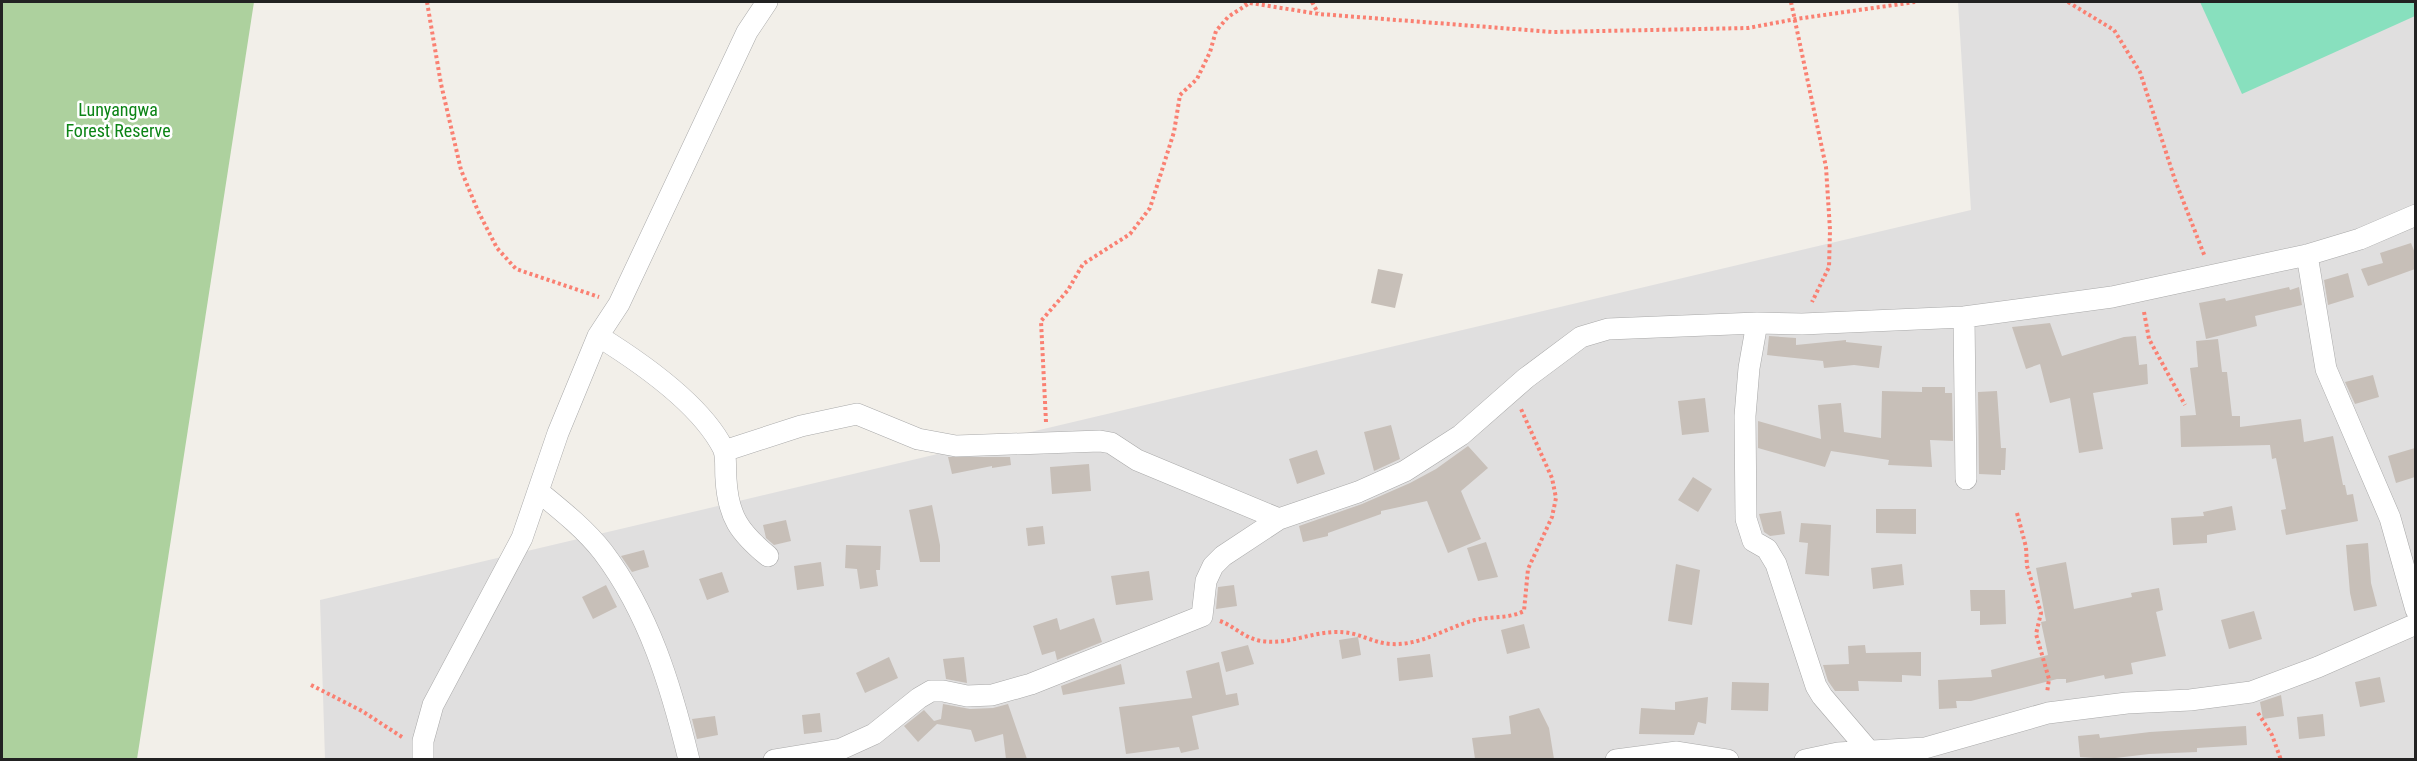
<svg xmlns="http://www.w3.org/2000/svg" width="2417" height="761" font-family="'Roboto Condensed',sans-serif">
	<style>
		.residential { fill: #e0dfdf }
		.forest { fill: #add19e }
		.pitch { fill: #88e0be }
		.building { fill: #c7bfb8 }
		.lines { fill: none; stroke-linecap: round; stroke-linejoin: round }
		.street-casing { stroke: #a9a9a9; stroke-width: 22 }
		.path { stroke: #fa8072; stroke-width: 4; stroke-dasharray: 3 3; stroke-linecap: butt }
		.street { stroke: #fff; stroke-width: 21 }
		.labels { text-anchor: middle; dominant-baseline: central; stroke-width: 5; stroke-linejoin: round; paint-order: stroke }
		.park-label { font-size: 18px; fill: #0c8416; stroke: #fff }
	</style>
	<rect width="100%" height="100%" fill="#f2efe9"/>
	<!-- residential -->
	<path class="residential" d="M 1958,2 L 2415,2 L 2415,759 L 325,759 L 320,600 L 1971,210 Z"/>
	<!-- forest -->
	<path class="forest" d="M 2,2 L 254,2 L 137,759 L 2,759 Z"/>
	<!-- pitch -->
	<path class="pitch" d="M 2200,2 L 2415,2 L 2415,16 L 2242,94 Z"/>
	<!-- building -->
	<path class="building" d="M 2411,243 L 2415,253 L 2415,269 L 2368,286 L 2361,269 L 2383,263 L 2380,253 Z
		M 1378,269 L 1403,274 L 1395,308 L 1371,303 Z
		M 2348,273 L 2354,297 L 2328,305 L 2324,280 Z
		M 2289,287 L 2290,290 L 2299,287 L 2302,305 L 2255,316 L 2257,326 L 2206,339 L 2199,303 L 2225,298 L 2226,301 Z
		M 2050,323 L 2062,356 L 2124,337 L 2136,336 L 2139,365 L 2147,364 L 2148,384 L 2093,393 L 2103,449 L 2079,453 L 2070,398 L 2050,403 L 2040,364 L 2026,369 L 2012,327 Z
		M 1769,336 L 1796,338 L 1796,345 L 1846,340 L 1846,342 L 1882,346 L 1879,368 L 1854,365 L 1824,368 L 1823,361 L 1767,355 Z
		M 2218,339 L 2222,372 L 2227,372 L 2232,416 L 2240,416 L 2240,427 L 2301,419 L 2304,442 L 2333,436 L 2343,485 L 2345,485 L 2347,495 L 2353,494 L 2358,521 L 2286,535 L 2281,510 L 2286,509 L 2276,458 L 2272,459 L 2270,445 L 2181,447 L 2180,416 L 2196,415 L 2190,368 L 2198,367 L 2196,341 Z
		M 2373,375 L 2379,397 L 2355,404 L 2345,382 Z
		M 1922,387 L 1945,387 L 1945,393 L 1952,393 L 1953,441 L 1930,440 L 1932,467 L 1888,465 L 1889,460 L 1831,451 L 1825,467 L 1758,448 L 1758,421 L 1821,439 L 1818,405 L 1841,403 L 1844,432 L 1881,438 L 1882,391 L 1922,392 Z
		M 1997,391 L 2001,448 L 2006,448 L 2005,470 L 2001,470 L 2001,475 L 1979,474 L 1978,392 Z
		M 1705,398 L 1709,432 L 1682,435 L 1678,401 Z
		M 1391,425 L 1400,459 L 1374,471 L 1364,432 Z
		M 1468,446 L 1488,468 L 1461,491 L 1481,539 L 1448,553 L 1427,501 L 1381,511 L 1381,514 L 1328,533 L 1328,536 L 1303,542 L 1299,526 L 1362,504 L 1410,483 L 1436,469 Z
		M 2415,448 L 2415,477 L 2396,483 L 2388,456 Z
		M 1317,450 L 1325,474 L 1297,484 L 1289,459 Z
		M 948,457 L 1010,457 L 1011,465 L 992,468 L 992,466 L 952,474 Z
		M 1089,464 L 1091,491 L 1052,494 L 1050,467 Z
		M 1693,477 L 1712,489 L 1698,512 L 1678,500 Z
		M 932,505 L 940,545 L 940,562 L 920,562 L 909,510 Z
		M 2232,506 L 2236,530 L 2207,535 L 2207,543 L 2173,545 L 2171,518 L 2204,516 L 2203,512 Z
		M 1876,509 L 1916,509 L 1916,534 L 1876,533 Z
		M 1781,511 L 1785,534 L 1770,536 L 1764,532 L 1759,514 Z
		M 786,520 L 791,541 L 774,545 L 766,538 L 763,525 Z
		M 1801,523 L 1831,525 L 1829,576 L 1805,574 L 1808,543 L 1799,542 Z
		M 1043,526 L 1045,544 L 1028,546 L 1026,528 Z
		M 1486,542 L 1498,577 L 1478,581 L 1467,548 Z
		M 2368,543 L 2371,583 L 2377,606 L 2354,611 L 2350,593 L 2346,545 Z
		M 846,545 L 881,546 L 880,570 L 876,570 L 878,586 L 860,589 L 857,569 L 845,568 Z
		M 644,550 L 649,567 L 632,572 L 621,556 Z
		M 821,562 L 824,586 L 797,590 L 794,566 Z
		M 2066,562 L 2074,609 L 2132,597 L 2131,593 L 2159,588 L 2163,610 L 2156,612 L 2166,656 L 2131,663 L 2133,674 L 2105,679 L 2104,675 L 2066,683 L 2066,679 L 2057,679 L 1971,701 L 1956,701 L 1957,708 L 1939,709 L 1938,680 L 1992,677 L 1991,670 L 2048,655 L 2041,622 L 2046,621 L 2036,568 Z
		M 1676,564 L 1700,570 L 1692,625 L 1668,621 Z
		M 1902,564 L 1904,585 L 1873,589 L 1871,568 Z
		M 1149,571 L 1153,600 L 1116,605 L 1111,576 Z
		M 722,572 L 729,592 L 707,600 L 699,579 Z
		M 606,585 L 617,607 L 593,619 L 582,597 Z
		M 1234,585 L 1237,606 L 1216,609 L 1218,587 Z
		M 1970,590 L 2005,590 L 2006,624 L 1980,625 L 1980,611 L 1971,611 Z
		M 2254,611 L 2262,639 L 2229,649 L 2221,620 Z
		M 1057,618 L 1060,630 L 1094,618 L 1102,642 L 1057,660 L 1055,651 L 1042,655 L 1033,626 Z
		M 1524,624 L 1530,648 L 1507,654 L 1501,630 Z
		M 1358,637 L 1361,655 L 1342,659 L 1339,640 Z
		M 1248,645 L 1254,664 L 1226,672 L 1221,652 Z
		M 1865,645 L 1866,653 L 1921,652 L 1921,676 L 1902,675 L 1902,682 L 1858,681 L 1859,691 L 1835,691 L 1828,681 L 1823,665 L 1849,664 L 1848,646 Z
		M 1430,654 L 1433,677 L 1399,681 L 1397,658 Z
		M 889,657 L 898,678 L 865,693 L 856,673 Z
		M 964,657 L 967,683 L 946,679 L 943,659 Z
		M 1219,662 L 1226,695 L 1237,693 L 1239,705 L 1192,716 L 1199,749 L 1181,753 L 1179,747 L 1126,754 L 1119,707 L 1192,698 L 1186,671 Z
		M 1121,664 L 1125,684 L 1063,695 L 1061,686 Z
		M 2380,677 L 2385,702 L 2360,707 L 2355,682 Z
		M 1732,682 L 1769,683 L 1768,711 L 1731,710 Z
		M 2281,695 L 2284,716 L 2263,719 L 2260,702 Z
		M 1708,697 L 1706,724 L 1698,722 L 1694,735 L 1639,734 L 1641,708 L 1675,710 L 1675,702 Z
		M 943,704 L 970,709 L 993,708 L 1008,704 L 1027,759 L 1006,759 L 1003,734 L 975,742 L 971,730 L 937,724 L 918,742 L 904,726 L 924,710 L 934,721 L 941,719 Z
		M 1539,708 L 1549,728 L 1554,759 L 1475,759 L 1472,738 L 1511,734 L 1509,716 Z
		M 820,713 L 822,732 L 804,734 L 802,715 Z
		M 2323,714 L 2325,736 L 2299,739 L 2297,717 Z
		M 715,716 L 718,735 L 697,739 L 692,719 Z
		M 2246,726 L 2247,745 L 2197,748 L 2197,752 L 2149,754 L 2107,759 L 2080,757 L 2078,736 L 2099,734 L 2100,738 L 2150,732 Z"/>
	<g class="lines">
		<defs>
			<path id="street" d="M 2307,255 L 2326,369 L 2390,518 L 2416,610
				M 1964,317 L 1966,479
				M 598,336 C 640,362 700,403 723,448 C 727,456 725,470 726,479 C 728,517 740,533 768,556
				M 724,451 L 801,426 L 857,414 L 918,439 L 956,446 L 1100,441 L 1111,443 L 1137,460 L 1279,519
				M 539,492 C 561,510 585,529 603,552 C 649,613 671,686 689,760
				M 423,760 L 423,741 L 433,705 L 522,538 L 558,433 L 598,336 L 619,304 L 747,32 L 767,2
				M 774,760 L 841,749 L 874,734 L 919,698 L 931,691 L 943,691 L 967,696 L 992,695 L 1031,684 L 1202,616 L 1206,581 L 1213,566 L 1223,556 L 1279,519 L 1358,492 L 1405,471 L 1461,435 L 1526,378 L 1581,337 L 1608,329 L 1757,323
				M 1616,760 L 1677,752 L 1728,760
				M 1805,760 L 1838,753 L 1925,748 L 2048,713 L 2127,703 L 2190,700 L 2251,692 L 2318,667 L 2416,624
				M 1871,760 L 1869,751 L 1822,696 L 1816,686 L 1776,564 L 1767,549 L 1753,541 L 1746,519 L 1745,416 L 1749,368 L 1757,323 L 1802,324 L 1964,317 L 2112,297 L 2307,255 L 2360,239 L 2416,215"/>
		</defs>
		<!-- street casing -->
		<use href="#street" class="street-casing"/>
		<!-- path -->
		<path class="path" d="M 427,2 L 441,84 L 461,170 L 478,211 L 497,248 L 516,269 L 599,297
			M 1244,2 L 1319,14 L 1553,32 L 1748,28 L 1796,19 L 1915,2
			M 1312,2 L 1318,13
			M 1791,2 L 1826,167 L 1830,230 L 1829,267 L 1812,302
			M 2068,2 L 2114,30 L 2140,72 L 2175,180 L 2205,257
			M 2144,312 L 2149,339 L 2185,405
			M 1046,422 L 1041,321 L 1068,290 L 1083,264 L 1130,234 L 1150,208 L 1174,132 L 1180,95 L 1197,79 L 1210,52 L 1216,31 L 1228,17 L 1248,4
			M 2017,513 L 2026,547 L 2027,566 L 2041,613 L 2036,634 L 2049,679 L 2047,693
			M 1220,621 C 1234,626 1244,638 1261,641 C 1287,645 1309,633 1334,632 C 1359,631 1371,643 1391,644 C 1421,646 1447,627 1475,620 C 1492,616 1508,619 1524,611 L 1528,569 L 1552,517 L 1556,498 L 1552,478 L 1521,409
			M 311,685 L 362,711 L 402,737
			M 2258,713 L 2272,735 L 2281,760"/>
		<!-- street -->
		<use href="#street" class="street"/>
	</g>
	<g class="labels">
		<!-- park labels -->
		<g class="park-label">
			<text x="118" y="109">Lunyangwa<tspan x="118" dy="21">Forest Reserve</tspan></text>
		</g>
	</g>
	<!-- border -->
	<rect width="2417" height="761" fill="none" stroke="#222222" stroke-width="6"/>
</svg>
